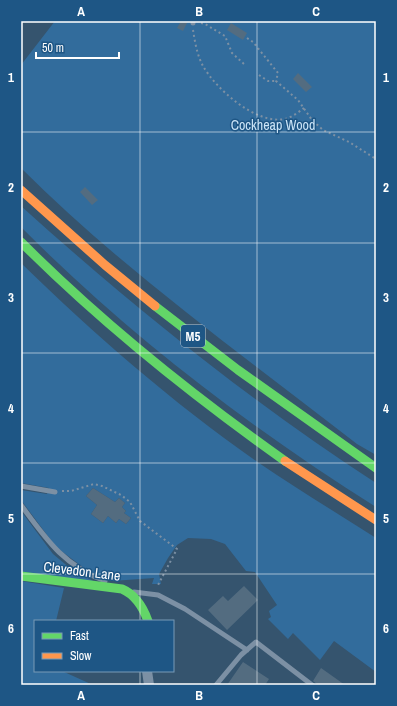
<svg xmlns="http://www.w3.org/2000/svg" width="397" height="706" font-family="'Archivo Narrow',sans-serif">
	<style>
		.green { fill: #326c9c; fill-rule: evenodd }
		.building { fill: #536c80 }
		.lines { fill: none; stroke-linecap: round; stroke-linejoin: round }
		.path { stroke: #7c90a4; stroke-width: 2; stroke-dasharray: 2 3; stroke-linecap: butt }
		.lane { stroke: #7c90a4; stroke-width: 5 }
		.street { stroke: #7c90a4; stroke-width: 10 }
		.fast { stroke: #63d668; stroke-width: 9 }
		.slow { stroke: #ff974d; stroke-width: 9 }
		.grid { fill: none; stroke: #fff; stroke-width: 1; stroke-opacity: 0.55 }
		.labels { text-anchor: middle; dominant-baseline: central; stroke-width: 3; stroke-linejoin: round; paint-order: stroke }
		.shield { fill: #1e5685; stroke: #bcccda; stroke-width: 1 }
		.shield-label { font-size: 13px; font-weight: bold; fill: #fff }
		.park-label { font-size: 14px; fill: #cbe4f7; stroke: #1e5685 }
		.street-label { font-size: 14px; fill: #fff; stroke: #1e5685 }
		.neatline { fill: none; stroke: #fff; stroke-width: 1.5 }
		.grid-label { font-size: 13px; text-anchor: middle; font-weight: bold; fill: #fff }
	</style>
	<rect width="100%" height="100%" fill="#35546e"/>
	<!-- green -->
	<path class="green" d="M 55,21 L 376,21 L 376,455 L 357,444 C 243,355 124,271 21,168 L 21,65 Z
		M 21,206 C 133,307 250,401 376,483 L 376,507 C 249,427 127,334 21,227 Z
		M 21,263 C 95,335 174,404 259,463 C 297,489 337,513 376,538 L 376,672 L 334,641 L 320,660 L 293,633 L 288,639 L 268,619 L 271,617 L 269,611 L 277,605 L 255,572 L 246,571 L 225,544 L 211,539 L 188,538 L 177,545 L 168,558 L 159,574 L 161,584 L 152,584 L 154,578 L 112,581 L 88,571 L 56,547 L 21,500 L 21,490 L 47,494 L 49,488 L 21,483 ZM 93,488 L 115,502 L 119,498 L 125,503 L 122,507 L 126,511 L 124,513 L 131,518 L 126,524 L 119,519 L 116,523 L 108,516 L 103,523 L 91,514 L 97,505 L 86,496 Z
		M 21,511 L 53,554 L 71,569 L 95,582 L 21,573 Z
		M 21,581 L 64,588 L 56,621 L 35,621 L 35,671 L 62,671 L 93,685 L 21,685 Z"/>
	<!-- building -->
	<path class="building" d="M 181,21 L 188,21 L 183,31 L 177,28 Z
		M 231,23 L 247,33 L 243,40 L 227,30 Z
		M 298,73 L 312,87 L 306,92 L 293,79 Z
		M 85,187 L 98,200 L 92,205 L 80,192 Z
		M 93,488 L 115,502 L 119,498 L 125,503 L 122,507 L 126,511 L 124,513 L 131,518 L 126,524 L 119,519 L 116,523 L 108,516 L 103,523 L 91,514 L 97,505 L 86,496 Z
		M 244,586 L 258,600 L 227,630 L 208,610 L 223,596 L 228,601 Z
		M 243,662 L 269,679 L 265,685 L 227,685 Z
		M 321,668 L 345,685 L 318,685 L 313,681 Z"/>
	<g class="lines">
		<!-- path -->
		<path class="path" d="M 201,23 L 205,24 L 225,36 L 232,53 L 244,64
			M 193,30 C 195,42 197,55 203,66 C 216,89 256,125 285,119 C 292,117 299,112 304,108
			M 247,38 L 253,42 L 278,73 L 276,81 L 298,100 L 312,120 L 323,130 L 349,142 L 376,159
			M 259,75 L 268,81 L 276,81
			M 62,491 L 71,491 L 94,484 L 102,486 L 121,495 L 130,502 L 140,521 L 177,549 L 157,587"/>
		<!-- lane -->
		<path class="lane" d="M 193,21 L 193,23
			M 21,486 L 55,492
			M 21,505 C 46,539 63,565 105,581
			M 134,592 L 158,595 L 185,609 L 247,650
			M 216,685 L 241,655 L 256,642 L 312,685"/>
		<!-- street -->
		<path class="street" d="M 147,671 L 149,685"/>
		<!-- fast -->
		<path class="fast" d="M 21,242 C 102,323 192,395 285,461
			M 155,306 L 238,370 L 376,468
			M 21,576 L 122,589 C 136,595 143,607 148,621"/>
		<!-- slow -->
		<path class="slow" d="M 21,190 L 105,265 L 155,306
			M 285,461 L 376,520"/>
	</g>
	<!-- grid -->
	<path class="grid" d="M 140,21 L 140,621M 257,21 L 257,685M 21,132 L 376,132M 21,243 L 376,243M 21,353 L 376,353M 21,463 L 376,463M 21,574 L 376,574M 140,671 L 140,685"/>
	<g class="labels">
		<!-- shield labels -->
		<rect class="shield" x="181" y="325" width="24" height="22" rx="3"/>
		<g class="shield-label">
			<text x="193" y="336">M5</text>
		</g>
		<!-- park labels -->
		<g class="park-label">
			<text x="273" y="125">Cockheap Wood</text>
		</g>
		<!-- street labels -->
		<g class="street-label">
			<text transform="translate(82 571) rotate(7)">Clevedon Lane</text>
		</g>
	</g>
	<!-- border -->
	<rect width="397" height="706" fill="none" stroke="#1e5685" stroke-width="44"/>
	<!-- legend -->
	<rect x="34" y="620" width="140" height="52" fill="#1e5685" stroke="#789ab6"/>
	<rect x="42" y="633" width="20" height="6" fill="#63d668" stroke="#789ab6"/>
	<text x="70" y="640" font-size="12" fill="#ffffff">Fast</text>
	<rect x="42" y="653" width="20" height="6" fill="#ff974d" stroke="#789ab6"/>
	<text x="70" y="660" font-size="12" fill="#ffffff">Slow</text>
	<!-- scale -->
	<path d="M36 52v6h83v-6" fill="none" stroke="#ffffff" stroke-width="2"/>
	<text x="42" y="52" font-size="12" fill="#ffffff" stroke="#1e5685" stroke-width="3" paint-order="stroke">50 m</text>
	<rect x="22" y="22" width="353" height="662" class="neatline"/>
	<g class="grid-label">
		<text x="81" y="16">A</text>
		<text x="199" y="16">B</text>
		<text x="316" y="16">C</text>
		<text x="11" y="82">1</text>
		<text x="386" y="82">1</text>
		<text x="11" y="192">2</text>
		<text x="386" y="192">2</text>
		<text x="11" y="302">3</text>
		<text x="386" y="302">3</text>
		<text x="11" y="413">4</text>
		<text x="386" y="413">4</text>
		<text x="11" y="523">5</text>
		<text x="386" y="523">5</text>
		<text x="11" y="633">6</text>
		<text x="386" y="633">6</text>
		<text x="81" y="700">A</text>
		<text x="199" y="700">B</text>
		<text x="316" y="700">C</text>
	</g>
</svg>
